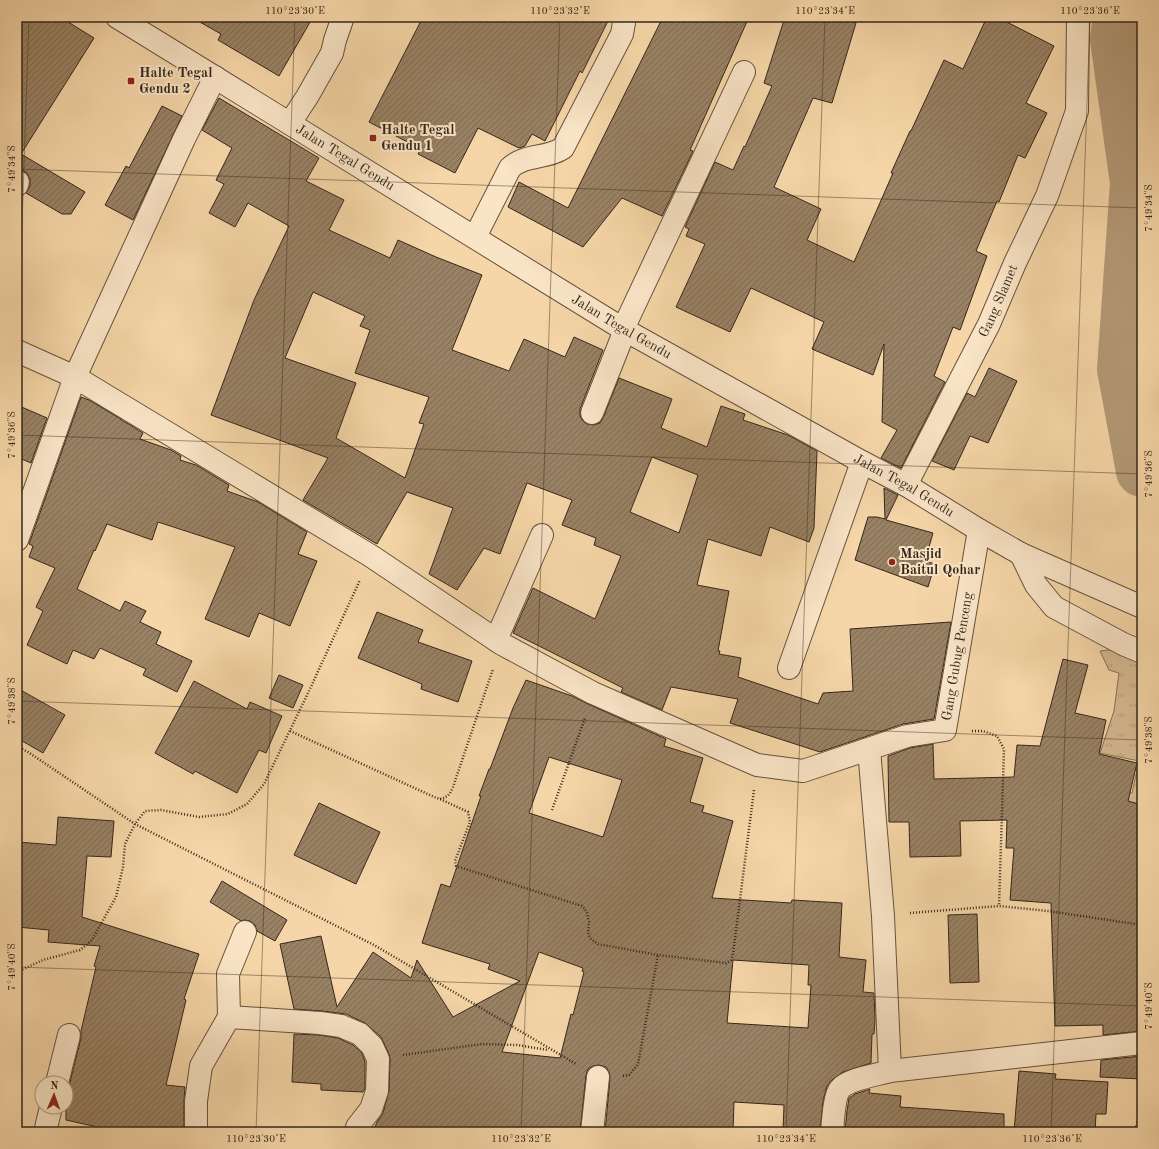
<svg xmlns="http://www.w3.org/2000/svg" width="1159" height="1149" font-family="'Old Standard TT',serif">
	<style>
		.park { fill: url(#park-tufts); stroke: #847056 }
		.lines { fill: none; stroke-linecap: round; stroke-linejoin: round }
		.river { stroke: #b49a78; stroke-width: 52 }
		.building { fill: url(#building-hatch); stroke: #34271b; fill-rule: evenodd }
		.minor-casing { stroke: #64533e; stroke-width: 24 }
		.path { stroke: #34271b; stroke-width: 2.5; stroke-dasharray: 1 2; stroke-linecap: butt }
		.minor { stroke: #f9e4c6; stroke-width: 22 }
		.ticks { fill: none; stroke: #34271b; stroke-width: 1; stroke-opacity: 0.45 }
		.poi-dot { fill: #8f2418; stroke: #f9e4c6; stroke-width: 1.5 }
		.labels { text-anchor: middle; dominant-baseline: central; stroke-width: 4; stroke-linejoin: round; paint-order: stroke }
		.poi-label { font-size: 14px; font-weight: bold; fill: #34271b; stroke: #f9e4c6; text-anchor: start }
		.street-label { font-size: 14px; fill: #34271b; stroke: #f9e4c6 }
		.neatline { fill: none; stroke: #34271b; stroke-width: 1.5 }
		.ticks-label { font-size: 10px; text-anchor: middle; fill: #34271b }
	</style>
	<defs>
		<pattern id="park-tufts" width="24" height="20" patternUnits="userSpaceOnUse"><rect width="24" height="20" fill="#d5b890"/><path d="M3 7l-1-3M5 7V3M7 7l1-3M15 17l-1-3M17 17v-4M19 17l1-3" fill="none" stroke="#b79e7c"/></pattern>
		<pattern id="building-hatch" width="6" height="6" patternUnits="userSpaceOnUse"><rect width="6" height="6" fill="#998264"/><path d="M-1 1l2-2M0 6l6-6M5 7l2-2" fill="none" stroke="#7e6a52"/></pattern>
	</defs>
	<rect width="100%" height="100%" fill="#f6d6a8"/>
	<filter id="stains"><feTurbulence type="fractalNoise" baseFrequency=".005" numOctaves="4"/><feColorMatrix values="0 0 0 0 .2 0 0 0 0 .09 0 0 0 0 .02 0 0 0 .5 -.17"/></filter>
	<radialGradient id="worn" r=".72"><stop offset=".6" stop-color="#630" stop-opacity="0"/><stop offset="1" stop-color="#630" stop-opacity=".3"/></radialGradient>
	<!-- park -->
	<path class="park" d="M 1142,646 L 1142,826 L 1076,787 L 1132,793 L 1139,761 L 1100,753 L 1114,711 L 1119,673 L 1109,670 L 1100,651 Z"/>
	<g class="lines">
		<!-- river -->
		<path class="river" d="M 1119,17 L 1116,39 L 1136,183 L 1123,369 L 1142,471"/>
	</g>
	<!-- building -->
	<path class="building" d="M 17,17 L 60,17 L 94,38 L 21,154 L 85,192 L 71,214 L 62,214 L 26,193 L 30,186 L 30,179 L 27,173 L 22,170 L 17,170 Z
		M 191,17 L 313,17 L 279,76 L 218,40 L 221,34 Z
		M 423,17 L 610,17 L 582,73 L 580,71 L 545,141 L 532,134 L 525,146 L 519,148 L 478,128 L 455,173 L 418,154 L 421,149 L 369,122 Z
		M 663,17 L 749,17 L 690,150 L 693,151 L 662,216 L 622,198 L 583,247 L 508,207 L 519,182 L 568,208 Z
		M 785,17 L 837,17 L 856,23 L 832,103 L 813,98 L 774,187 L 821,209 L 807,240 L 854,262 L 893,173 L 891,173 L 910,131 L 911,131 L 944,60 L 963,69 L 987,17 L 997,17 L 1054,46 L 1026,103 L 1047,113 L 1025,158 L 1018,155 L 999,202 L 997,201 L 976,251 L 987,256 L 960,330 L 953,327 L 934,376 L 945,382 L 901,468 L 881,458 L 897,430 L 882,422 L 884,344 L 873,375 L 812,349 L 824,322 L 751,288 L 730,332 L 676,307 L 705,244 L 686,236 L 689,229 L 685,227 L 715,162 L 733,170 L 744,146 L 745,147 L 772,86 L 764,83 Z
		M 219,98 L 319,158 L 306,181 L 344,200 L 329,230 L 390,258 L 398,240 L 436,257 L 482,275 L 452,350 L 509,371 L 524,339 L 565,357 L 574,337 L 603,350 L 580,409 L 580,415 L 582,420 L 587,424 L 594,425 L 600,423 L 603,418 L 619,378 L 672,399 L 661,428 L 707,447 L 721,406 L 745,414 L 743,420 L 788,435 L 817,451 L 814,528 L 809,542 L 770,527 L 761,556 L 708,539 L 697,585 L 729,591 L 718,651 L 720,651 L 719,654 L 741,658 L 738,677 L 818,704 L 823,693 L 853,691 L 850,629 L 951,622 L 934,719 L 903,724 L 820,752 L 730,723 L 738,699 L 671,687 L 662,710 L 621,692 L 623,688 L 513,633 L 533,588 L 595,619 L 621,556 L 594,545 L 596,538 L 562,525 L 572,500 L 527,483 L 500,554 L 484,548 L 457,590 L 429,574 L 453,508 L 407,492 L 377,544 L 303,500 L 328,458 L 211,415 L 254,300 L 289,226 L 248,203 L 235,227 L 209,213 L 224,184 L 216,180 L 232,148 L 202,130 ZM 313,292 L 365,316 L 360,326 L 370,330 L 355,373 L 429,397 L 419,423 L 424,424 L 405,478 L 336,438 L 356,383 L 285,358 ZM 652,457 L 698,475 L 679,533 L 630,512 Z
		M 162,106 L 182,116 L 133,220 L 105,205 L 126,166 L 129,168 Z
		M 989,368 L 1017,381 L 988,443 L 970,436 L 954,470 L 932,461 L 967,393 L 975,397 Z
		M 81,397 L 89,400 L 121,419 L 121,420 L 127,423 L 143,433 L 140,439 L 171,450 L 181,456 L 180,460 L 196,465 L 229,485 L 227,491 L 258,502 L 307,532 L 298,554 L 317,561 L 290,626 L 259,613 L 249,637 L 205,619 L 235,547 L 158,522 L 152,540 L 107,524 L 95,551 L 94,550 L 77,589 L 120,611 L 125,601 L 146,611 L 140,622 L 161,632 L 156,644 L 192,661 L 177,692 L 143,675 L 146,669 L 100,648 L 94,659 L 73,650 L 67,664 L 27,645 L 43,611 L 36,607 L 55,568 L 29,557 L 33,546 L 29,544 Z
		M 17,405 L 47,418 L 31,463 L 17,457 Z
		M 884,488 L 898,495 L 886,520 L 933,533 L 925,561 L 935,564 L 928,587 L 855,560 L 868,517 L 877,517 L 885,519 Z
		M 377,612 L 423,630 L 418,642 L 472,661 L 458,702 L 421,689 L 422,684 L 358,658 Z
		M 1063,659 L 1088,665 L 1075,713 L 1106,720 L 1099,754 L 1137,763 L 1128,801 L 1142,805 L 1142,1031 L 1103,1035 L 1103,1025 L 1055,1026 L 1051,903 L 1010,900 L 1014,848 L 1006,848 L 1007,820 L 960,821 L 961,856 L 910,857 L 909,822 L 889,822 L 888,756 L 910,748 L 933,744 L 934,779 L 1014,777 L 1017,745 L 1040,746 Z
		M 279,675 L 303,685 L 293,708 L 269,698 Z
		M 526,680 L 572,696 L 588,704 L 666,739 L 664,746 L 703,758 L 690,802 L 704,806 L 702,812 L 733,821 L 712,898 L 791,903 L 792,900 L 842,903 L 839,957 L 866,960 L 863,992 L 874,993 L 875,1020 L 874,1034 L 872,1034 L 871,1063 L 843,1072 L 832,1080 L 827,1086 L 823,1101 L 820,1132 L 783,1132 L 784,1105 L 734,1102 L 733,1132 L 605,1132 L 610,1078 L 609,1072 L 606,1067 L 599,1065 L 593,1066 L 588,1069 L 586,1075 L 580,1132 L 391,1132 L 375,1127 L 377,1122 L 383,1113 L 389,1091 L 390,1059 L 389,1054 L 381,1037 L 365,1023 L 346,1014 L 322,1011 L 294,1009 L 280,944 L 321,936 L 337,1007 L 373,952 L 411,978 L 417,960 L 453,1017 L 520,981 L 488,969 L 490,964 L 422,943 L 441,884 L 450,887 L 481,796 L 479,796 L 489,769 L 490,769 L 513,708 ZM 549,757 L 622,780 L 603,837 L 529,813 ZM 539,952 L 583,968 L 582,971 L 584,972 L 573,1015 L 571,1014 L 560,1058 L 502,1052 ZM 733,960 L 809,965 L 808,985 L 811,985 L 808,1028 L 727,1023 Z
		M 194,681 L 247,709 L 250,702 L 282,716 L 266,753 L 259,750 L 237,793 L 195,771 L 193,774 L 155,753 Z
		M 17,688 L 65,715 L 43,753 L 17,738 Z
		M 319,803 L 380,832 L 356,884 L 294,855 Z
		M 58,817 L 114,821 L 111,857 L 87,856 L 82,917 L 199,954 L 184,999 L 186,1000 L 166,1085 L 185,1087 L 184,1101 L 184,1132 L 120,1132 L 66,1120 L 66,1092 L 69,1086 L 81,1038 L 81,1031 L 96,967 L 94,966 L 100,946 L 48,942 L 49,930 L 17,927 L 17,842 L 56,845 Z
		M 222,881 L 287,920 L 275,941 L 257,931 L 255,925 L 250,921 L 244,920 L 241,921 L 210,902 Z
		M 977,914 L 979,982 L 950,983 L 948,915 Z
		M 294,1034 L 319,1035 L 338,1038 L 353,1045 L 362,1053 L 365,1062 L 365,1089 L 363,1092 L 321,1090 L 321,1084 L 292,1082 Z
		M 1142,1056 L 1142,1079 L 1100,1077 L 1101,1060 Z
		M 1019,1071 L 1056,1074 L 1055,1079 L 1108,1082 L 1106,1114 L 1096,1114 L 1095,1132 L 1014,1132 Z
		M 870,1089 L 869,1093 L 901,1096 L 900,1107 L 1004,1114 L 1004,1132 L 845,1132 L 847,1111 L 849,1098 L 855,1094 Z"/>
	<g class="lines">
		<defs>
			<g id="minor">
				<path id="s1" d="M 117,17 L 623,329 L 862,462 L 906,485 L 979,530 L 1021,554 L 1142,607"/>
				<path d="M 290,123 L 307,97 L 332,53 L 335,40 L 343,17"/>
				<path d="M 17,185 L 18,182"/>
				<path d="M 475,237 L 510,168 C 524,154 547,159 563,148 L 622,34 L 625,17"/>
				<path d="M 623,329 L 744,72"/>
				<path id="s2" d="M 17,351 L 75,377 L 371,556 L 502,644 L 593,693 L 757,765 L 803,771 L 907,736 L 945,730 L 979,530"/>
				<path d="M 592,413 L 625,330"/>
				<path id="s3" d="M 906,485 L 989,324 L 1015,263 L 1047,196 L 1077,111 L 1078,17"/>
				<path d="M 17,540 L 75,377 L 184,139 L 215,77"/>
				<path d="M 1021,554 L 1036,585 L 1054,607 L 1123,644 L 1142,652"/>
				<path d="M 496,640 L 542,535"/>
				<path d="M 789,668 L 862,462"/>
				<path d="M 869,749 L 883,916 L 890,1071"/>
				<path d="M 229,1017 L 320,1023 L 341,1026 L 360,1034 L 372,1046 L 378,1059 L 377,1091 L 371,1109 L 357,1127"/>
				<path d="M 57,1083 L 69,1035"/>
				<path d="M 45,1132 L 51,1107"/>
				<path d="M 196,1132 L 196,1101 L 201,1066 L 229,1017 L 228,974 L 245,932"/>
				<path d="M 592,1132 L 598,1077"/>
				<path d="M 832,1132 C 833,1122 834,1096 840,1089 C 848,1079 877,1075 890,1071 L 1142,1043"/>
			</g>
		</defs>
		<!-- minor casing -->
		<use href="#minor" class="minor-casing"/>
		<!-- path -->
		<path class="path" d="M 1142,17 L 1141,38 L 1142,46
			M 290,731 L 434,797 L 440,799 L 468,812 L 470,822 L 455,861 L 456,866 L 582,906 L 587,912 L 589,922 L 588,933 L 591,939 L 598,944 L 658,955 L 726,963 L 731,960 L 733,954 L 754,790
			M 972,731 L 983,731 L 997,736 L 1004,749 L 999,906
			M 17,746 L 28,752 L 135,824 L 374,945 L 576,1064
			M 440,799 C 448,797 450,794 453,787 L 493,669
			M 552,810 L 585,718
			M 910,913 L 999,906 L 1048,911 L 1142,925
			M 17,972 L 43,960 L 80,950 L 92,940 L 116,897 L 123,867 L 125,844 L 135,824 L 145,811 L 161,810 L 199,817 L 228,814 L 247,804 L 264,784 L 309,691 L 360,580
			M 403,1055 L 482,1044 L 517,1045 L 548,1050
			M 623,1076 L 629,1075 L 638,1064 L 658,955
			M 1131,1132 L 1136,1127
			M 1134,1132 L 1142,1113"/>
		<!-- minor -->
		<use href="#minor" class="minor"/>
	</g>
	<!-- ticks -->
	<path class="ticks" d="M 17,169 L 1142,208M 17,374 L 29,17M 17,435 L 1142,474M 17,701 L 1142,740M 17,967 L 1142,1006M 256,1132 L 295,17M 521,1132 L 560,17M 786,1132 L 825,17M 1051,1132 L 1090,17"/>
	<!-- markers -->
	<g class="poi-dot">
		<rect x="127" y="77" width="8" height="8" rx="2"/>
		<rect x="369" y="134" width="8" height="8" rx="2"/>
		<circle cx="892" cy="562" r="4"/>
	</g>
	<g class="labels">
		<!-- poi labels -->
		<g class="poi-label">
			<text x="139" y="73">Halte Tegal<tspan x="139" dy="16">Gendu 2</tspan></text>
			<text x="381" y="130">Halte Tegal<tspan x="381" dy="16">Gendu 1</tspan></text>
			<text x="900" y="554">Masjid<tspan x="900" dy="16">Baitul Qohar</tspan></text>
		</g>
		<!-- street labels -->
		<g class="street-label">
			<text stroke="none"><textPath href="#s1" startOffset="268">Jalan Tegal Gendu</textPath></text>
			<text stroke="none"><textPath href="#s3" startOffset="206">Gang Slamet</textPath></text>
			<text stroke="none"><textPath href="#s1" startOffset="592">Jalan Tegal Gendu</textPath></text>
			<text stroke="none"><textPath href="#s1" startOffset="916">Jalan Tegal Gendu</textPath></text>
			<text stroke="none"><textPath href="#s2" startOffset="1119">Gang Gubug Penceng</textPath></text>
		</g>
	</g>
	<!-- margin -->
	<rect width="1159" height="1149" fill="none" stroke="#f6d6a8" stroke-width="44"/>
	<!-- north arrow -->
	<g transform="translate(54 1095) rotate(2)"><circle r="19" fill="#f9e4c6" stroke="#aa9882"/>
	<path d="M0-3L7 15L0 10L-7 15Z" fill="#8f2418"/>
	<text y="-6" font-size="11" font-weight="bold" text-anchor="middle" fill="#34271b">N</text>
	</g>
	<rect x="22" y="22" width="1115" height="1105" class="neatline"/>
	<g class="ticks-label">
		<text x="295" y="14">110°23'30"E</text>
		<text x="560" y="14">110°23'32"E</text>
		<text x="825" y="14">110°23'34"E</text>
		<text x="1090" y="14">110°23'36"E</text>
		<text transform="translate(11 169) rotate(-90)" y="4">7°49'34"S</text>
		<text transform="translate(1148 208) rotate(-90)" y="4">7°49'34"S</text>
		<text transform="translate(11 435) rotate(-90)" y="4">7°49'36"S</text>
		<text transform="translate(1148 474) rotate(-90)" y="4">7°49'36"S</text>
		<text transform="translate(11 701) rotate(-90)" y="4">7°49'38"S</text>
		<text transform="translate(1148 740) rotate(-90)" y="4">7°49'38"S</text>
		<text transform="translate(11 967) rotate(-90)" y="4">7°49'40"S</text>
		<text transform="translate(1148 1006) rotate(-90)" y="4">7°49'40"S</text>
		<text x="256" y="1142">110°23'30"E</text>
		<text x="521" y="1142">110°23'32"E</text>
		<text x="786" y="1142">110°23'34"E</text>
		<text x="1052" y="1142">110°23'36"E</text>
	</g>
	<rect width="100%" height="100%" filter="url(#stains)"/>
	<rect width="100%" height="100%" fill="url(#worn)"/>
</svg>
